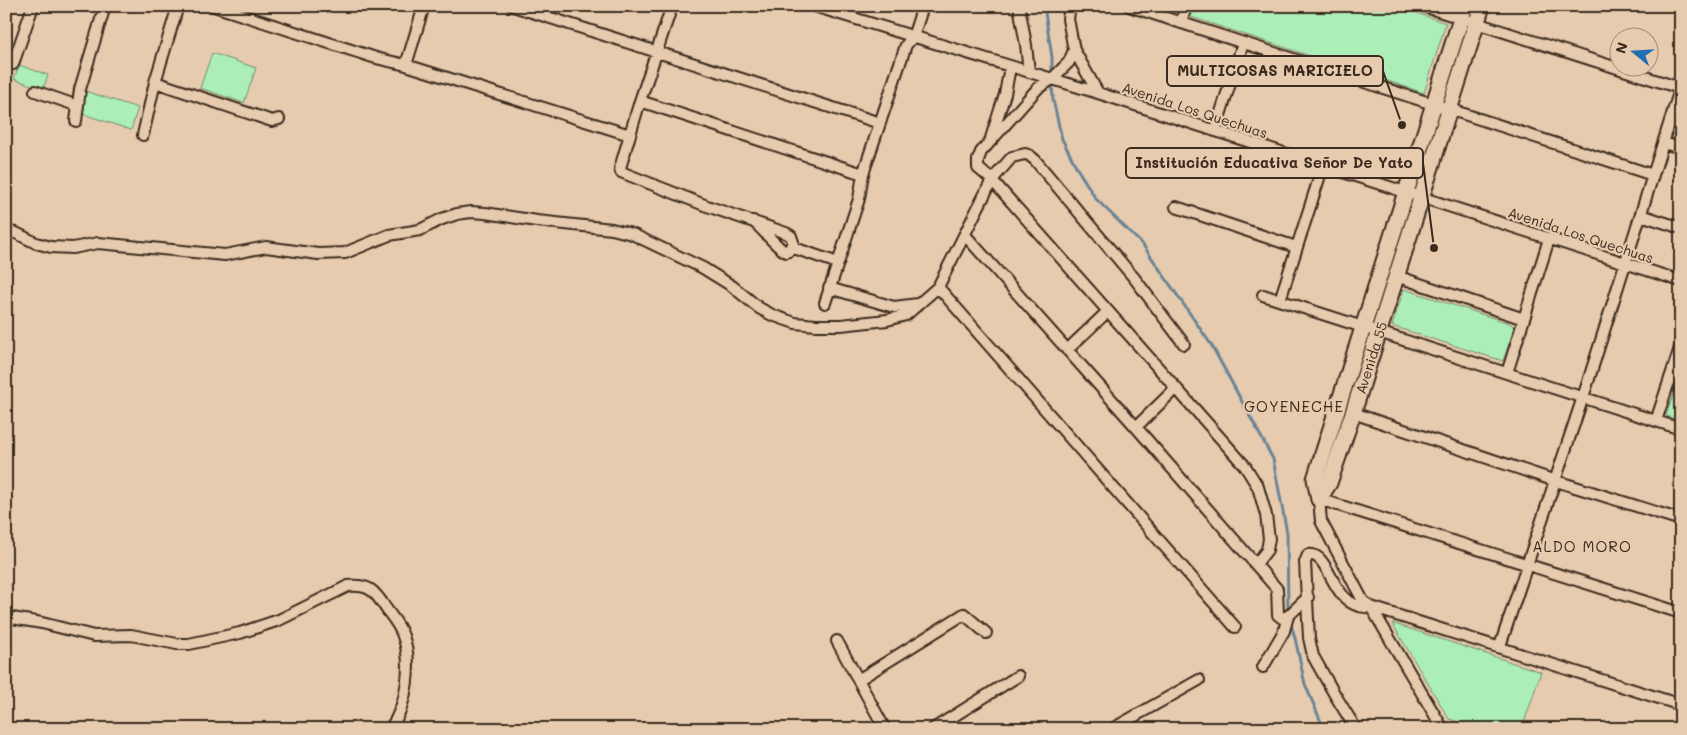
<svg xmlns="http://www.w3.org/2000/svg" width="1687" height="735" font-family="Mali,sans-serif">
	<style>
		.green { fill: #abeeb8; stroke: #738c6b }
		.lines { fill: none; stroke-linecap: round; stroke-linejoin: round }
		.stream { stroke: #6a8497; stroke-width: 3 }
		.street-casing { stroke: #3b2a1e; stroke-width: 14 }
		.secondary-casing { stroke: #3b2a1e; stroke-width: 19 }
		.street { stroke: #e7cbae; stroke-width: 10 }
		.secondary { stroke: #e7cbae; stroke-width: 15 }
		.labels { text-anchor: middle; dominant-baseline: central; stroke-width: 4.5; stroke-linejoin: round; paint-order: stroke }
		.street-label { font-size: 14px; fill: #3b2a1e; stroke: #e7cbae }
		.neighbourhood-label { font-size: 15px; letter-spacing: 1px; fill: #3b2a1e; stroke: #e7cbae }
		.leader { fill: none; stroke: #3b2a1e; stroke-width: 2 }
		.callout-dot { fill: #3b2a1e; stroke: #e7cbae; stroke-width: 2 }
		.callout { fill: #e7cbae; stroke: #3b2a1e; stroke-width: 2 }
		.callout-label { font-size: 15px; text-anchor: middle; font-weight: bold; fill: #3b2a1e }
	</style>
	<rect width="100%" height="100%" fill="#e7cbae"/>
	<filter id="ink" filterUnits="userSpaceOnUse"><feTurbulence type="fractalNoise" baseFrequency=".02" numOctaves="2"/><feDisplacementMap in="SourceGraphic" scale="10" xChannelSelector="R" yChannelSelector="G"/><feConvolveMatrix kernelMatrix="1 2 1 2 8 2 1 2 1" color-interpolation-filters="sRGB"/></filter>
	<g filter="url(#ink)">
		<!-- green -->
		<path class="green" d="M 1194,6 L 1396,6 L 1446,23 L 1424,93 L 1191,17 Z
			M 212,53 L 256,68 L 244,103 L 200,88 Z
			M 19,65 L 48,75 L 43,89 L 14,79 Z
			M 85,91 L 138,108 L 131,130 L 83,114 Z
			M 1681,106 L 1681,141 L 1671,138 Z
			M 1404,211 L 1410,213 L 1378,316 L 1372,314 Z
			M 1404,289 L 1509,323 L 1515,327 L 1503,361 L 1392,326 Z
			M 1681,371 L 1681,421 L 1666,416 Z
			M 1392,623 L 1541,672 L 1522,729 L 1482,729 L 1449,719 Z"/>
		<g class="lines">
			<!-- stream -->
			<path class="stream" d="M 1044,6 L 1052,57 L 1052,75
				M 1052,81 L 1053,100 L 1062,139 L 1078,170 L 1096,199 L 1143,245 L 1212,346 L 1273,459 L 1287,533 L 1288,612
				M 1290,621 L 1295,638 L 1305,684 L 1324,729"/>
			<defs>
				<path id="street" d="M 214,6 L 376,58 L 406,65 L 630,135
					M 513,6 L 880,123
					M 672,6 L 640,101 L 620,168 L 621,172 L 707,206 L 786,233 L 791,236 L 793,242 L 789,251 L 786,252 C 778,249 762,228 753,221
					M 814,6 L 1098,93 L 1681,281
					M 1019,6 L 1026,45 L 1029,72
					M 1070,6 L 1068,19 L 1074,50 L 1069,62 L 1052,79 L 1038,88 L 981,152 L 978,160 L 978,168 L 992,180 L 1245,466 L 1258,487 L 1266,515 L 1269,539 L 1267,550 L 1256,564
					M 1129,6 L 1653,175
					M 1423,6 L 1680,88
					M 1181,23 L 1186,6
					M 1074,50 L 1098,93
					M 6,62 L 13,64 L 33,6
					M 406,65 L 424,6
					M 155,82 L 272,121 L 279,119
					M 35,91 L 78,106
					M 640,101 L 863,174
					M 76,121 L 80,89 L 105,6
					M 1215,131 L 1243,43
					M 143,135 L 155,82 L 178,6
					M 991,138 L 1005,94 L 1010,67
					M 1663,143 L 1681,148
					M 1176,207 L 1296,247
					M 1641,215 L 1681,228
					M 6,231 L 16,233 L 36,243 L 51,247 L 73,248 L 98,243 L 225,255 L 266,247 L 318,254 L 345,253 L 389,235 L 420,230 L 442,219 L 457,214 L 471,212 L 485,213 L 537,221 L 612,229 L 632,234 L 703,268 L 732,286 L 759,308 L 772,315 L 795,323 L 816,325 L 841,325 L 887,320 L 906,315 L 938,287 L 992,180 L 1012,157 L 1025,154 L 1029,155 L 1035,160 L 1135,279 L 1184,344
					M 965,235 L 1136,427 L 1277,589 L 1278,615 L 1282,618 L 1288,616 L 1308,597
					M 791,247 L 838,263
					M 1396,276 L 1524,319
					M 938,287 L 1235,627
					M 829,288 L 894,307 L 918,304
					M 1263,295 L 1681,429
					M 1280,300 L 1323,166
					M 825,303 L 859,199 L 863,174 L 906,45 L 913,37 L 923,6
					M 1067,350 L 1107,312
					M 1507,373 L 1549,239
					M 1353,413 L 1556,481 L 1681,520
					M 1656,421 L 1681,345
					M 1136,427 L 1175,389
					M 6,617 L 42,623 L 94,636 L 131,635 L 177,644 L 189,644 L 240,633 L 279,620 L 348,586 C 371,584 375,592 387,610 C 393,618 400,626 403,636 C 413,663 407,706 390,729
					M 837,641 L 885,729
					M 1500,646 L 1587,385 L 1681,86
					M 1263,667 L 1284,631 L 1288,616
					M 858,680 L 964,614 L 986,633
					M 933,729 L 1018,676
					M 1112,729 L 1199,680
					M 1356,729 L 1335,695 L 1313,656 L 1309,638 L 1305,562 L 1308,555 C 1332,551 1330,611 1371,607 L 1681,705
					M 1443,729 L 1371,607 L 1363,601 L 1321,521 L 1319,499 L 1681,613"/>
				<g id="secondary">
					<path id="s1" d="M 1319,499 L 1329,483 L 1353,413 L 1482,6"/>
					<path d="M 1319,499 L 1315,479 L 1465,6"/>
				</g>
			</defs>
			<!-- street casing -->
			<use href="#street" class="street-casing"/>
			<!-- secondary casing -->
			<use href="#secondary" class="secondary-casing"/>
			<!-- street -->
			<use href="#street" class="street"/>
			<!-- secondary -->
			<use href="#secondary" class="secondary"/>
		</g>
	</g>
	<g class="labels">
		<!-- street labels -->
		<g class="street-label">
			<text transform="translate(1195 110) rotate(18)">Avenida Los Quechuas</text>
			<text transform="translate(1581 235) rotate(18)">Avenida Los Quechuas</text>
			<text stroke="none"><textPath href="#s1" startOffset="151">Avenida 55</textPath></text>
		</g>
		<!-- neighbourhood labels -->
		<g class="neighbourhood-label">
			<text x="1294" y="406">GOYENECHE</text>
			<text x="1582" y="546">ALDO MORO</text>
		</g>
	</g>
	<!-- callouts -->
	<path class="leader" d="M1402 125L1383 71M1434 248L1423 163"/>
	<g class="callout-dot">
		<circle cx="1402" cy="125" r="5"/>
		<circle cx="1434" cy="248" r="5"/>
	</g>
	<g class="callout">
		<rect x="1167" y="56" width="216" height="30" rx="5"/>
		<rect x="1126" y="148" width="297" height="30" rx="5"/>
	</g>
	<g class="callout-label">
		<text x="1275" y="76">MULTICOSAS MARICIELO</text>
		<text x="1274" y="168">Institución Educativa Señor De Yato</text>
	</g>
	<!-- margin -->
	<rect width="1687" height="735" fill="none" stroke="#e7cbae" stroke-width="25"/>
	<rect x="12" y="12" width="1662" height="710" fill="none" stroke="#3b2a1e" stroke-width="2" filter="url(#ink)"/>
	<!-- north arrow -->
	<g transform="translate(1634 52) rotate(288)"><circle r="24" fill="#e7cbae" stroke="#a28b74"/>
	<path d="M0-4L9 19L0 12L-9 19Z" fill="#1f6fb2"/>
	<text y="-8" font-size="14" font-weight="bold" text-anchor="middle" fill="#3b2a1e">N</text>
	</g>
</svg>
